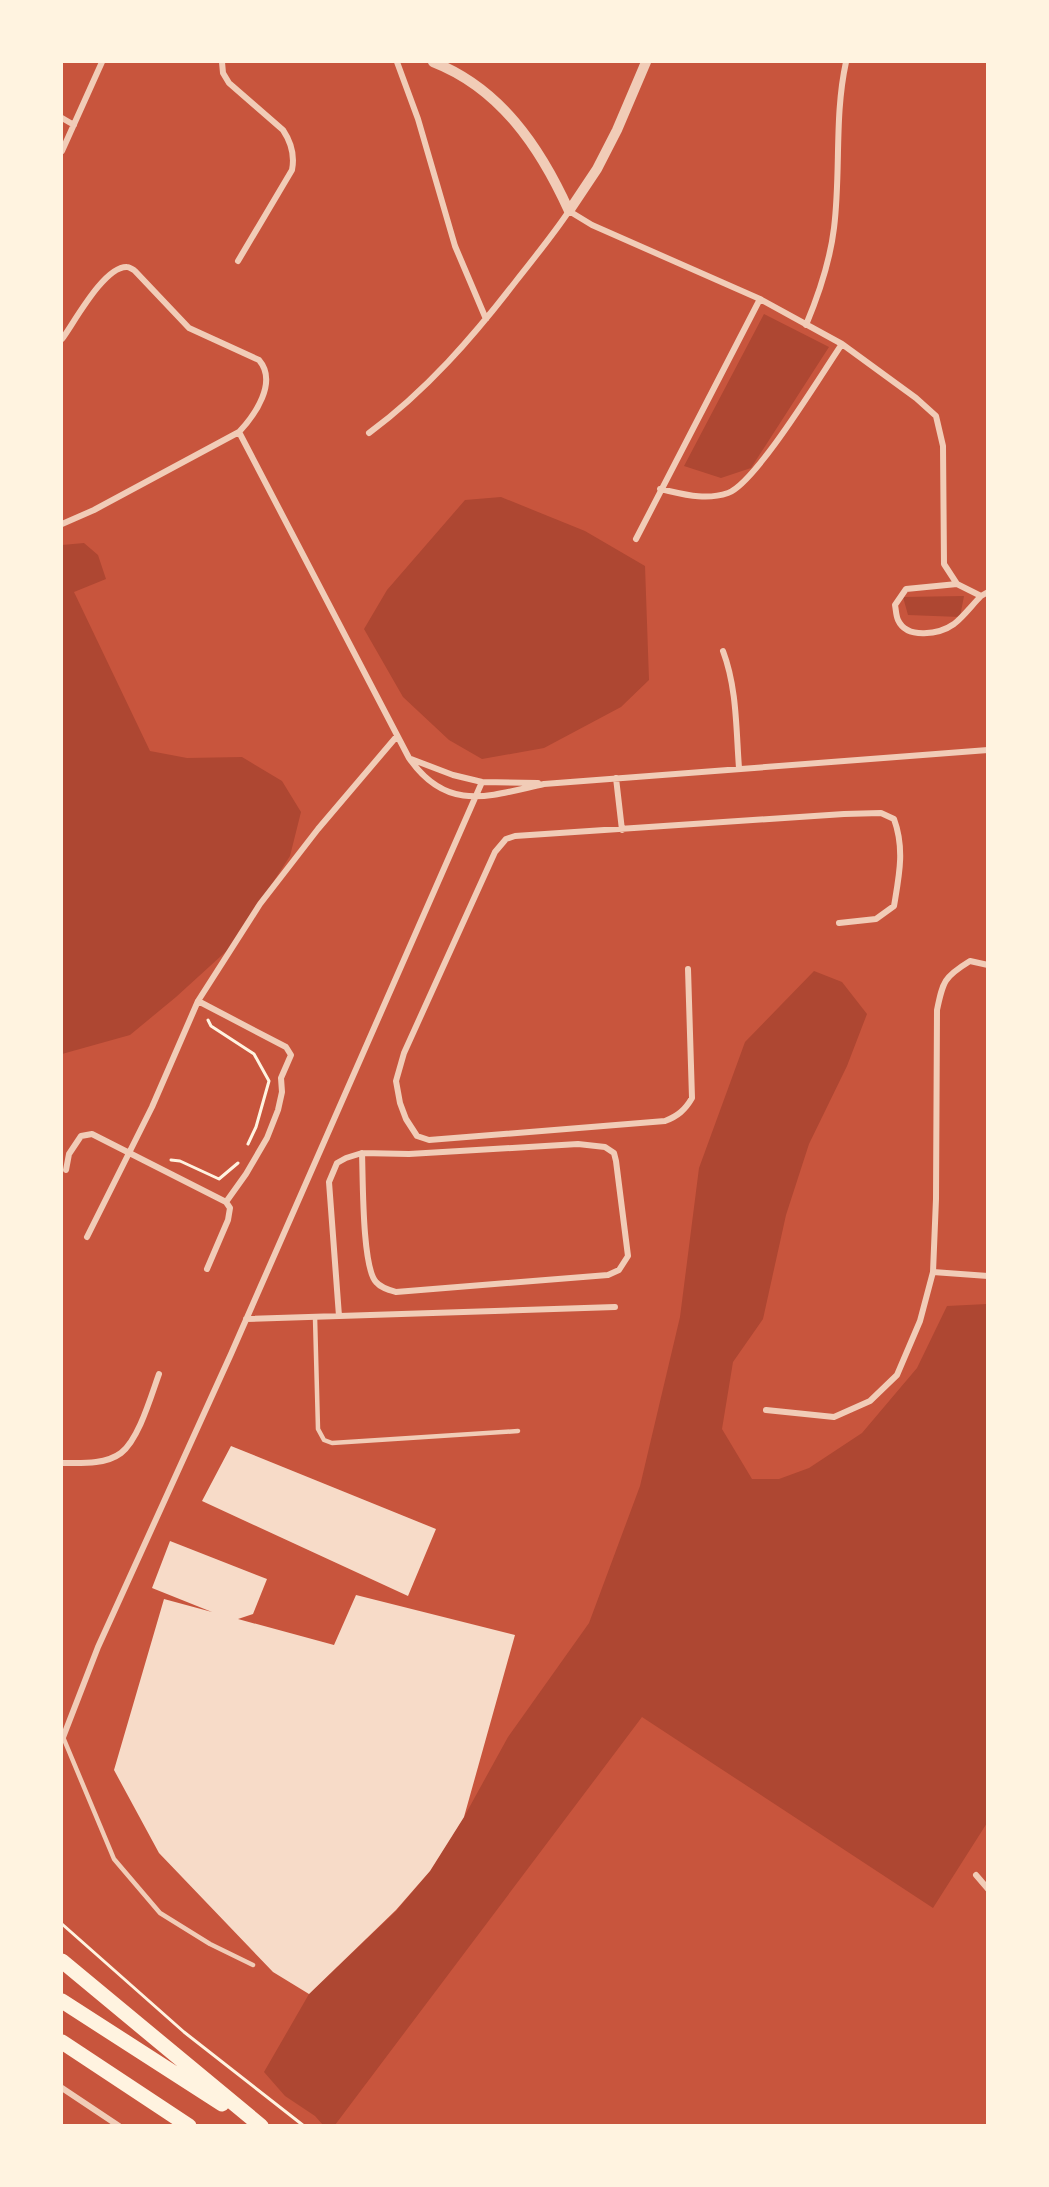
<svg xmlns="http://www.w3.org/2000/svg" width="1049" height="2187" font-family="'Roboto Condensed',sans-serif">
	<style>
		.green { fill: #ae4732 }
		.building { fill: #f7dbc8 }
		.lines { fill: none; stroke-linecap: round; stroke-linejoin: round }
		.path { stroke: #fff3e0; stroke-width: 3 }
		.service { stroke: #f1ccb7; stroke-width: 4.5 }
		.minor { stroke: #f1ccb7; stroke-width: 6 }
		.tertiary { stroke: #f1ccb7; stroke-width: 10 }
		.motorway { stroke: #fff3e0; stroke-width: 15 }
	</style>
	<rect width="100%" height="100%" fill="#c8553d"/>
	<!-- green -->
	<path class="green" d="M 764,314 L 829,347 L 751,468 L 721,478 L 684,466 Z
		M 501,497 L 585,531 L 645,566 L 649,680 L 621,707 L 544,748 L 482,759 L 449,740 L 403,697 L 364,629 L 387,590 L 465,500 Z
		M 84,543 L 98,555 L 106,579 L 74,592 L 150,751 L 187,758 L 242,757 L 282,781 L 301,812 L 290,856 L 232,946 L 176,997 L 130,1035 L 62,1054 L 62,545 Z
		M 964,596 L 960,617 L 908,615 L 903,597 Z
		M 814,971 L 842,982 L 867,1014 L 847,1066 L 809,1144 L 786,1215 L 763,1319 L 733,1362 L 722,1429 L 752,1479 L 779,1479 L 809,1468 L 862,1433 L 917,1368 L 947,1306 L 987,1304 L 987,1823 L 933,1908 L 642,1717 L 335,2125 L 323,2125 L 315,2116 L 285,2096 L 264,2072 L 309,1994 L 396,1911 L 430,1871 L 464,1817 L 508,1737 L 589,1623 L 640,1486 L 680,1317 L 699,1168 L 745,1042 Z"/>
	<!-- building -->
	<path class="building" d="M 231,1446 L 436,1529 L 408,1596 L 202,1501 Z
		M 170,1541 L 267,1579 L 253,1614 L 238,1619 L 334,1645 L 356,1595 L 515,1635 L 464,1817 L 430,1871 L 396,1910 L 309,1994 L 273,1972 L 159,1853 L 114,1770 L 164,1599 L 212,1612 L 152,1588 Z"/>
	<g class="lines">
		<!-- path -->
		<path class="path" d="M 208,1020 L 211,1026 L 254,1054 L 269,1081 L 256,1127 L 248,1144
			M 171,1160 L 180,1161 L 219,1179 L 238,1163
			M 62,1924 L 184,2032 L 304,2126"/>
		<!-- service -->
		<path class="service" d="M 315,1317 L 318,1429 L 324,1440 L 332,1443 L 518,1431
			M 63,1737 L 114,1859 L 160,1913 L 210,1944 L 253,1965"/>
		<!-- minor -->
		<path class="minor" d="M 222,62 L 223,73 L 229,83 L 283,130 C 291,142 295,155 292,170 L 238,261
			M 397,62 L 418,119 L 455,246 L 486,319
			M 62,118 L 74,125
			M 62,151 L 102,62
			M 806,325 C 819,294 830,261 834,228 C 841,172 834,117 846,62
			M 62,339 C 74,323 104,266 127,267 C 129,267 134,270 135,271 L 189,328 L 259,360 C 278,382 255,415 239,432 L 94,510 L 62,524
			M 239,432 L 409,758 C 447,813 489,796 544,784 L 988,750
			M 369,433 C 426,391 473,337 516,281 C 534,258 553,235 569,211 L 592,225 L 760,299 L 842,344 L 916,398 L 936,416 L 943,446 L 944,564 L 957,584 L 981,596 L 988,592
			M 660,489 C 683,494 705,501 728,493 C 756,483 822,373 842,344
			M 636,539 L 760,299
			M 957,584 L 906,589 L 895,605 C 896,610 896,616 898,620 C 907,640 940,634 954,624 C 964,616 972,605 981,596
			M 723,651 C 737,688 736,729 739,768
			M 411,759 L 453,775 L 482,782 L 538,783
			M 616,778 L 622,830
			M 688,969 L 692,1098 C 685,1110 678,1116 665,1121 L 429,1140 L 417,1136 L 406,1119 L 400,1103 L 396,1081 L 404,1053 L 495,852 L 506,839 L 515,836 L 844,814 L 881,813 L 894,819 C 905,849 899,876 894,906 L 876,919 L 839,923
			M 198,1001 L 286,1047 L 291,1055 L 281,1078 L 282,1092 L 278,1110 L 267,1138 L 246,1174 L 226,1202
			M 66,1170 L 69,1154 L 81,1136 L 92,1134 L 226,1202 L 230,1208 L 228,1220 L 207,1269
			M 87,1237 L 152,1107 L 198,1001 L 260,904 L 318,829 L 397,736
			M 933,1272 L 988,1276
			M 339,1316 L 329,1182 L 337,1163 L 346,1158 L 362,1153 L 409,1154 L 578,1144 L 605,1147 L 614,1153 L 616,1161 L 628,1256 L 619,1270 L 608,1275 L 396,1292 C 389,1290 381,1288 376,1282 C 362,1267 363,1177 362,1153
			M 246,1319 L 615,1307
			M 766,1410 L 834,1417 L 870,1401 L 897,1375 L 920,1321 L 933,1272 L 936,1199 L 937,1010 C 943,981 944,977 970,961 L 988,965
			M 62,1463 C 80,1463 105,1465 121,1453 C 139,1439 151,1396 159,1374
			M 62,1740 L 98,1647 L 231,1354 L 482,782
			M 976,1875 L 988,1889
			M 62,2088 L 119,2126"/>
		<!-- tertiary -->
		<path class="tertiary" d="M 433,62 C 500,88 540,147 569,211
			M 569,211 L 597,169 L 617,130 L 646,62"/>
		<!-- motorway -->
		<path class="motorway" d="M 62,1961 L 261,2126
			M 62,2001 L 222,2104
			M 62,2042 L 189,2126"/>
	</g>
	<!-- border -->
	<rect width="1049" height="2187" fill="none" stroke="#fff3e0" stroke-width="126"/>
</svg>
